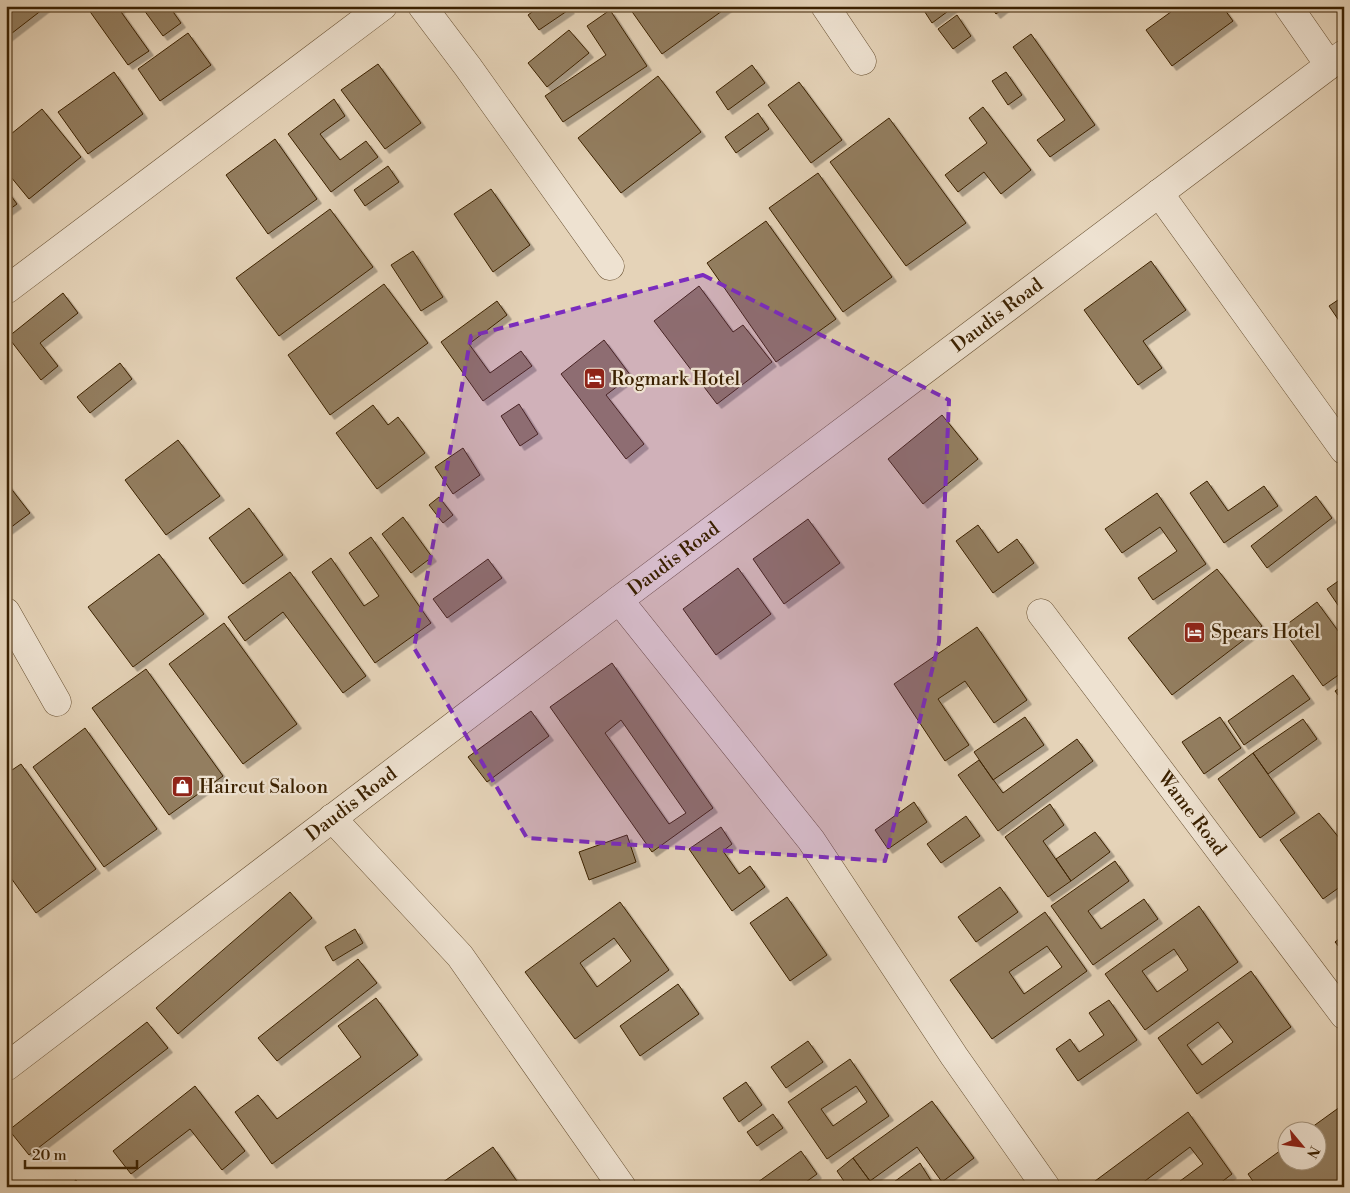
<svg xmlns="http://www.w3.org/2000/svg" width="1350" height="1193" font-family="'Libre Bodoni',serif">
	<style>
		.building { fill: #937e60; stroke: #3b2101; fill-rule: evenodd; filter: url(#shadow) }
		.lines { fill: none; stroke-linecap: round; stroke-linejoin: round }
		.minor-casing { stroke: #664e2f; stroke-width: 29 }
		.minor { stroke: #eee2d1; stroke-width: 28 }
		.marked { fill: #7b2cbf; fill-opacity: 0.2; stroke: #7b2cbf; stroke-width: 4; stroke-dasharray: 10 6; stroke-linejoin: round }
		.labels { text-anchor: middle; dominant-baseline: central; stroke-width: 4.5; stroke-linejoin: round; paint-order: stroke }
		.street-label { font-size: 19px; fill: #3b2101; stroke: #eee2d1 }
		.poi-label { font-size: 19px; fill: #3b2101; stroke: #eee2d1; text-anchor: start }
	</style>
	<defs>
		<filter id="shadow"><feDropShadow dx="4.5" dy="4.5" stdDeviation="0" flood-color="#0004"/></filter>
	</defs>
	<rect width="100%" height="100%" fill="#e5d3b8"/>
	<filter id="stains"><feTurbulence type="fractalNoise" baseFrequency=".004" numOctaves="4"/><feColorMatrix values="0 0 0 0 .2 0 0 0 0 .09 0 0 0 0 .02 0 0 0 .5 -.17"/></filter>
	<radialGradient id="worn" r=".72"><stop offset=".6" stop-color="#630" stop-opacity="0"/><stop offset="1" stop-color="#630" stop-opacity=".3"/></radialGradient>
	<!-- building -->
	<path class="building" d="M 6,6 L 47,6 L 7,37 Z
		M 86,6 L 123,6 L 119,9 L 149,51 L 128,65 Z
		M 141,6 L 169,6 L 181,23 L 163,36 Z
		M 540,6 L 568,6 L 570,9 L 539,30 L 528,15 Z
		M 628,6 L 729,6 L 662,54 Z
		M 921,6 L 955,6 L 932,23 Z
		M 990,6 L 1006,6 L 996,14 Z
		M 1179,6 L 1222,6 L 1233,21 L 1172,66 L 1146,30 Z
		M 610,10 L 647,66 L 563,122 L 545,96 L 606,55 L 587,26 Z
		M 957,15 L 971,36 L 953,49 L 938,29 Z
		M 569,30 L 589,53 L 547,87 L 528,63 Z
		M 188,33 L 211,65 L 160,101 L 138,69 Z
		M 1031,34 L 1095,125 L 1050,157 L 1037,140 L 1065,120 L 1013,47 Z
		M 378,64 L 421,123 L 385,149 L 341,90 Z
		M 752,65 L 765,83 L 728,110 L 716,92 Z
		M 114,72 L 143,114 L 88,154 L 58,112 Z
		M 1006,72 L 1022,95 L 1008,105 L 992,81 Z
		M 658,76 L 701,132 L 621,193 L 578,138 Z
		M 799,82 L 842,140 L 811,163 L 768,105 Z
		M 334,99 L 345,116 L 320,134 L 340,160 L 366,141 L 378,157 L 331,192 L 288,134 Z
		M 983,107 L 1031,170 L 1001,194 L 984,172 L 958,192 L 945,175 L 987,143 L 969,118 Z
		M 42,109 L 81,157 L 29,199 L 6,171 L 6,138 Z
		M 758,113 L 769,129 L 736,153 L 725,137 Z
		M 889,118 L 966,223 L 906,266 L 830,162 Z
		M 275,139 L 317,199 L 268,234 L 226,175 Z
		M 388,166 L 399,182 L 365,206 L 354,190 Z
		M 818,173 L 892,277 L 843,312 L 769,208 Z
		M 6,189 L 17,204 L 6,212 Z
		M 491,189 L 530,245 L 493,272 L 454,214 Z
		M 330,209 L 373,267 L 279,336 L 236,278 Z
		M 766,221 L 836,319 L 776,362 L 707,263 Z
		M 413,251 L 443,297 L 421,311 L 391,265 Z
		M 1151,261 L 1186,310 L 1143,341 L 1162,368 L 1138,385 L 1084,310 Z
		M 384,284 L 428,343 L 330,415 L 288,355 Z
		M 699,286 L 733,332 L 743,325 L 772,362 L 717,404 L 654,321 Z
		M 63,293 L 78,313 L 40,343 L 58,366 L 41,380 L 8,337 Z
		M 1344,296 L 1344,328 L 1329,306 Z
		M 497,301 L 507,315 L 469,344 L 490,373 L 521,351 L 532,366 L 483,401 L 441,342 Z
		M 604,340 L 631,376 L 606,395 L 644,444 L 626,459 L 561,374 Z
		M 120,363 L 132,379 L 90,413 L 77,397 Z
		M 519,404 L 538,434 L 520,446 L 501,416 Z
		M 373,405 L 388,425 L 398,417 L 425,453 L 377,489 L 336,433 Z
		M 942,415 L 978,459 L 923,504 L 888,459 Z
		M 178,440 L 220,496 L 166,535 L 125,480 Z
		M 463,448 L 480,475 L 453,494 L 435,467 Z
		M 1207,481 L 1228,511 L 1264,486 L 1278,506 L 1224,543 L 1190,493 Z
		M 6,482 L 30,513 L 6,531 Z
		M 1157,493 L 1206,564 L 1153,600 L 1138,578 L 1177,551 L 1160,527 L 1122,553 L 1105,529 Z
		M 1316,496 L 1332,518 L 1267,568 L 1251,546 Z
		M 439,497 L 453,515 L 443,523 L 429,505 Z
		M 249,508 L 283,555 L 243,584 L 209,538 Z
		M 403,517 L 432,557 L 411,573 L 382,534 Z
		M 808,519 L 840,563 L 784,604 L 753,559 Z
		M 978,525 L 998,553 L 1017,539 L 1034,563 L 993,593 L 956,541 Z
		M 371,537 L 431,623 L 375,663 L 312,572 L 331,558 L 364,606 L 379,596 L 349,553 Z
		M 159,554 L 204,614 L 133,667 L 88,607 Z
		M 488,559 L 502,578 L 447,618 L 433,599 Z
		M 738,568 L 771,614 L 716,655 L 683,609 Z
		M 1217,569 L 1262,626 L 1172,695 L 1128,638 Z
		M 290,572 L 366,676 L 343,693 L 283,612 L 245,641 L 228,617 Z
		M 1344,577 L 1344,610 L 1342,611 L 1327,589 Z
		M 1317,602 L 1344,639 L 1344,671 L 1323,686 L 1282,628 Z
		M 224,623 L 297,724 L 243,764 L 169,664 Z
		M 977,627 L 1027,700 L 994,723 L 965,681 L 938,699 L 969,745 L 945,761 L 894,684 Z
		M 612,663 L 713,808 L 652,852 L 550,707 ZM 621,720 L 686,813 L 669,824 L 605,733 Z
		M 146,669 L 223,776 L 169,815 L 92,708 Z
		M 1293,675 L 1310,699 L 1244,745 L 1228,721 Z
		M 1344,685 L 1344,703 L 1335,691 Z
		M 531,711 L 549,736 L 487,782 L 468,757 Z
		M 1025,717 L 1044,745 L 993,780 L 974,752 Z
		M 1220,717 L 1241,748 L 1204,774 L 1182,742 Z
		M 1303,719 L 1317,739 L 1268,774 L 1253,753 Z
		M 85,728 L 157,829 L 104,867 L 33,767 Z
		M 1077,739 L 1093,761 L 998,831 L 958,775 L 979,760 L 1003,793 Z
		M 1253,753 L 1295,813 L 1260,838 L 1218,779 Z
		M 21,764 L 96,869 L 36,913 L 6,871 L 6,774 Z
		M 914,802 L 927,822 L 888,849 L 875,830 Z
		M 1050,804 L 1064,825 L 1043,841 L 1071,881 L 1048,897 L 1005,837 Z
		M 1319,813 L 1344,844 L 1344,884 L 1323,899 L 1280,840 Z
		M 966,816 L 980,836 L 941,863 L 927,844 Z
		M 721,827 L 732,844 L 723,851 L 739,874 L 750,866 L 765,887 L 732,911 L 689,849 Z
		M 1095,832 L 1110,852 L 1071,881 L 1056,859 Z
		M 627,835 L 636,862 L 589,880 L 579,852 Z
		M 1115,861 L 1129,881 L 1088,911 L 1101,929 L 1144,899 L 1158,919 L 1093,965 L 1051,906 Z
		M 1000,887 L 1018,912 L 976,942 L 958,917 Z
		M 290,892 L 312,918 L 178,1034 L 156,1008 Z
		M 787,897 L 827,955 L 790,981 L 750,923 Z
		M 620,902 L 669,970 L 575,1039 L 525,972 ZM 614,938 L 631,961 L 597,987 L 580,963 Z
		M 1199,906 L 1238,962 L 1145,1030 L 1105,974 ZM 1174,949 L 1188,970 L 1157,992 L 1142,971 Z
		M 1045,912 L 1087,971 L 992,1039 L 950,980 ZM 1047,946 L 1062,967 L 1024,994 L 1009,972 Z
		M 355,929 L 363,943 L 333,961 L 325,947 Z
		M 1344,935 L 1344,953 L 1335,942 Z
		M 358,959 L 377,983 L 277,1061 L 258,1038 Z
		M 1251,971 L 1291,1027 L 1197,1094 L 1158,1038 ZM 1218,1022 L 1233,1042 L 1202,1065 L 1187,1045 Z
		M 678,984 L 699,1014 L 640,1056 L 620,1026 Z
		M 376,998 L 418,1055 L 272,1164 L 235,1112 L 258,1095 L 277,1119 L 361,1057 L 338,1026 Z
		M 1109,1000 L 1137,1040 L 1078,1081 L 1056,1049 L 1070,1039 L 1079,1052 L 1104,1035 L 1089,1013 Z
		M 147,1022 L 168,1048 L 29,1155 L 9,1130 Z
		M 808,1041 L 823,1062 L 786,1088 L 771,1067 Z
		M 850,1059 L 889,1116 L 827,1159 L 788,1102 ZM 856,1086 L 867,1102 L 833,1126 L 821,1109 Z
		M 746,1082 L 762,1105 L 739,1122 L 723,1098 Z
		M 195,1086 L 245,1151 L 222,1170 L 190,1129 L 131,1174 L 113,1151 Z
		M 932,1101 L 974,1158 L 942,1182 L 917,1147 L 870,1181 L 853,1158 Z
		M 1344,1104 L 1344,1187 L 1257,1187 L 1248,1174 L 1288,1145 L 1288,1160 L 1318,1160 L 1318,1130 L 1308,1130 Z
		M 1188,1112 L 1232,1174 L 1215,1187 L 1172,1187 L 1203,1164 L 1190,1147 L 1137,1187 L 1087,1187 Z
		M 773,1114 L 783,1128 L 757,1146 L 747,1132 Z
		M 493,1147 L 521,1187 L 436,1187 Z
		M 801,1151 L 817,1174 L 799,1187 L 761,1187 L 758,1182 Z
		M 853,1158 L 870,1181 L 874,1187 L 848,1187 L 837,1171 Z
		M 920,1163 L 935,1187 L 887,1187 Z
		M 76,1180 L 81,1187 L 67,1187 Z"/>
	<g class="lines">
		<defs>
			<g id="minor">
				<path d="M 422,6 L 468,67 L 610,266"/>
				<path d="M 825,6 L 862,61"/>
				<path d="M 1288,6 L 1329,65"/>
				<path d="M 1159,193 L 1344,450"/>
				<path d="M 6,290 L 383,6"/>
				<path d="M 619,600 L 811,840 L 954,1056 L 1046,1187"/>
				<path d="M 6,612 L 57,702"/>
				<path id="s1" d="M 1041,613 L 1344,1015"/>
				<path d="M 332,818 L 460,956 L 622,1187"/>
				<path id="s2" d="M 6,1067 L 619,600 L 1344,54"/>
			</g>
		</defs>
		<!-- minor casing -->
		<use href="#minor" class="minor-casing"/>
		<!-- minor -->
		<use href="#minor" class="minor"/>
	</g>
	<!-- marked area -->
	<path class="marked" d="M 703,275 L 949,400 L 939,642 L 885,861 L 527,838 L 414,648 L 471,336 Z"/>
	<!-- icons -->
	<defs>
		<symbol id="hotel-square" viewBox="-11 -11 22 22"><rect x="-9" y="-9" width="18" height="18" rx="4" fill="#8f2418" stroke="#eee2d1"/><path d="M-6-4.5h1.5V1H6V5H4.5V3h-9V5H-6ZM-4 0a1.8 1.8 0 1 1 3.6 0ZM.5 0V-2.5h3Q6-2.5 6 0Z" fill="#fff"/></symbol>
		<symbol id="shop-square" viewBox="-11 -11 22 22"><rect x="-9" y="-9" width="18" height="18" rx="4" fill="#8f2418" stroke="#eee2d1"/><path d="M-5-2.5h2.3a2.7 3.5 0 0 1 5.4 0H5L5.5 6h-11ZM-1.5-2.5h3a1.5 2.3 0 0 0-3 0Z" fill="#fff"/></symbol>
	</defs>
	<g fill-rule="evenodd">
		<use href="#hotel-square" x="582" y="366" width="25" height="25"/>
		<use href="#hotel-square" x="1182" y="620" width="25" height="25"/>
		<use href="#shop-square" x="170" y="774" width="25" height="25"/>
	</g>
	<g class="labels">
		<!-- street labels -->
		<g class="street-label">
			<text stroke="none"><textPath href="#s2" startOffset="1244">Daudis Road</textPath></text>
			<text stroke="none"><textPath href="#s2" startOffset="839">Daudis Road</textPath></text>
			<text stroke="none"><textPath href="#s2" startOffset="434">Daudis Road</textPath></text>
			<text stroke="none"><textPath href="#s1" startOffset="251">Wame Road</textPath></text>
		</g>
		<!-- poi labels -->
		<g class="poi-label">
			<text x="611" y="379">Rogmark Hotel</text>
			<text x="1211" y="632">Spears Hotel</text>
			<text x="199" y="787">Haircut Saloon</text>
		</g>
	</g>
	<!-- margin -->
	<rect width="1350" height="1193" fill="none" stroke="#e5d3b8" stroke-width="25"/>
	<rect x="8" y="8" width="1335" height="1178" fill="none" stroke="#3b2101" stroke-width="2.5"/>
	<rect x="12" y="12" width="1325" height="1168" fill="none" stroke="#3b2101"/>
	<!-- north arrow -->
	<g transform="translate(1302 1146) rotate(119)"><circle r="24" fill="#eee2d1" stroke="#a6957e"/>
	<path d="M0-4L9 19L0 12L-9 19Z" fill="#8f2418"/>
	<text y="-8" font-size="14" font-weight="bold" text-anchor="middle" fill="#3b2101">N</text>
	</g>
	<!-- scale -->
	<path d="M25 1160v8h112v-8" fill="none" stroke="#3b2101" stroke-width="2.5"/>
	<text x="32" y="1160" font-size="15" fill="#3b2101" stroke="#eee2d1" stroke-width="4" paint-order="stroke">20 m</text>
	<rect width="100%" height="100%" filter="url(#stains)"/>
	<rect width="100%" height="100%" fill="url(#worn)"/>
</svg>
